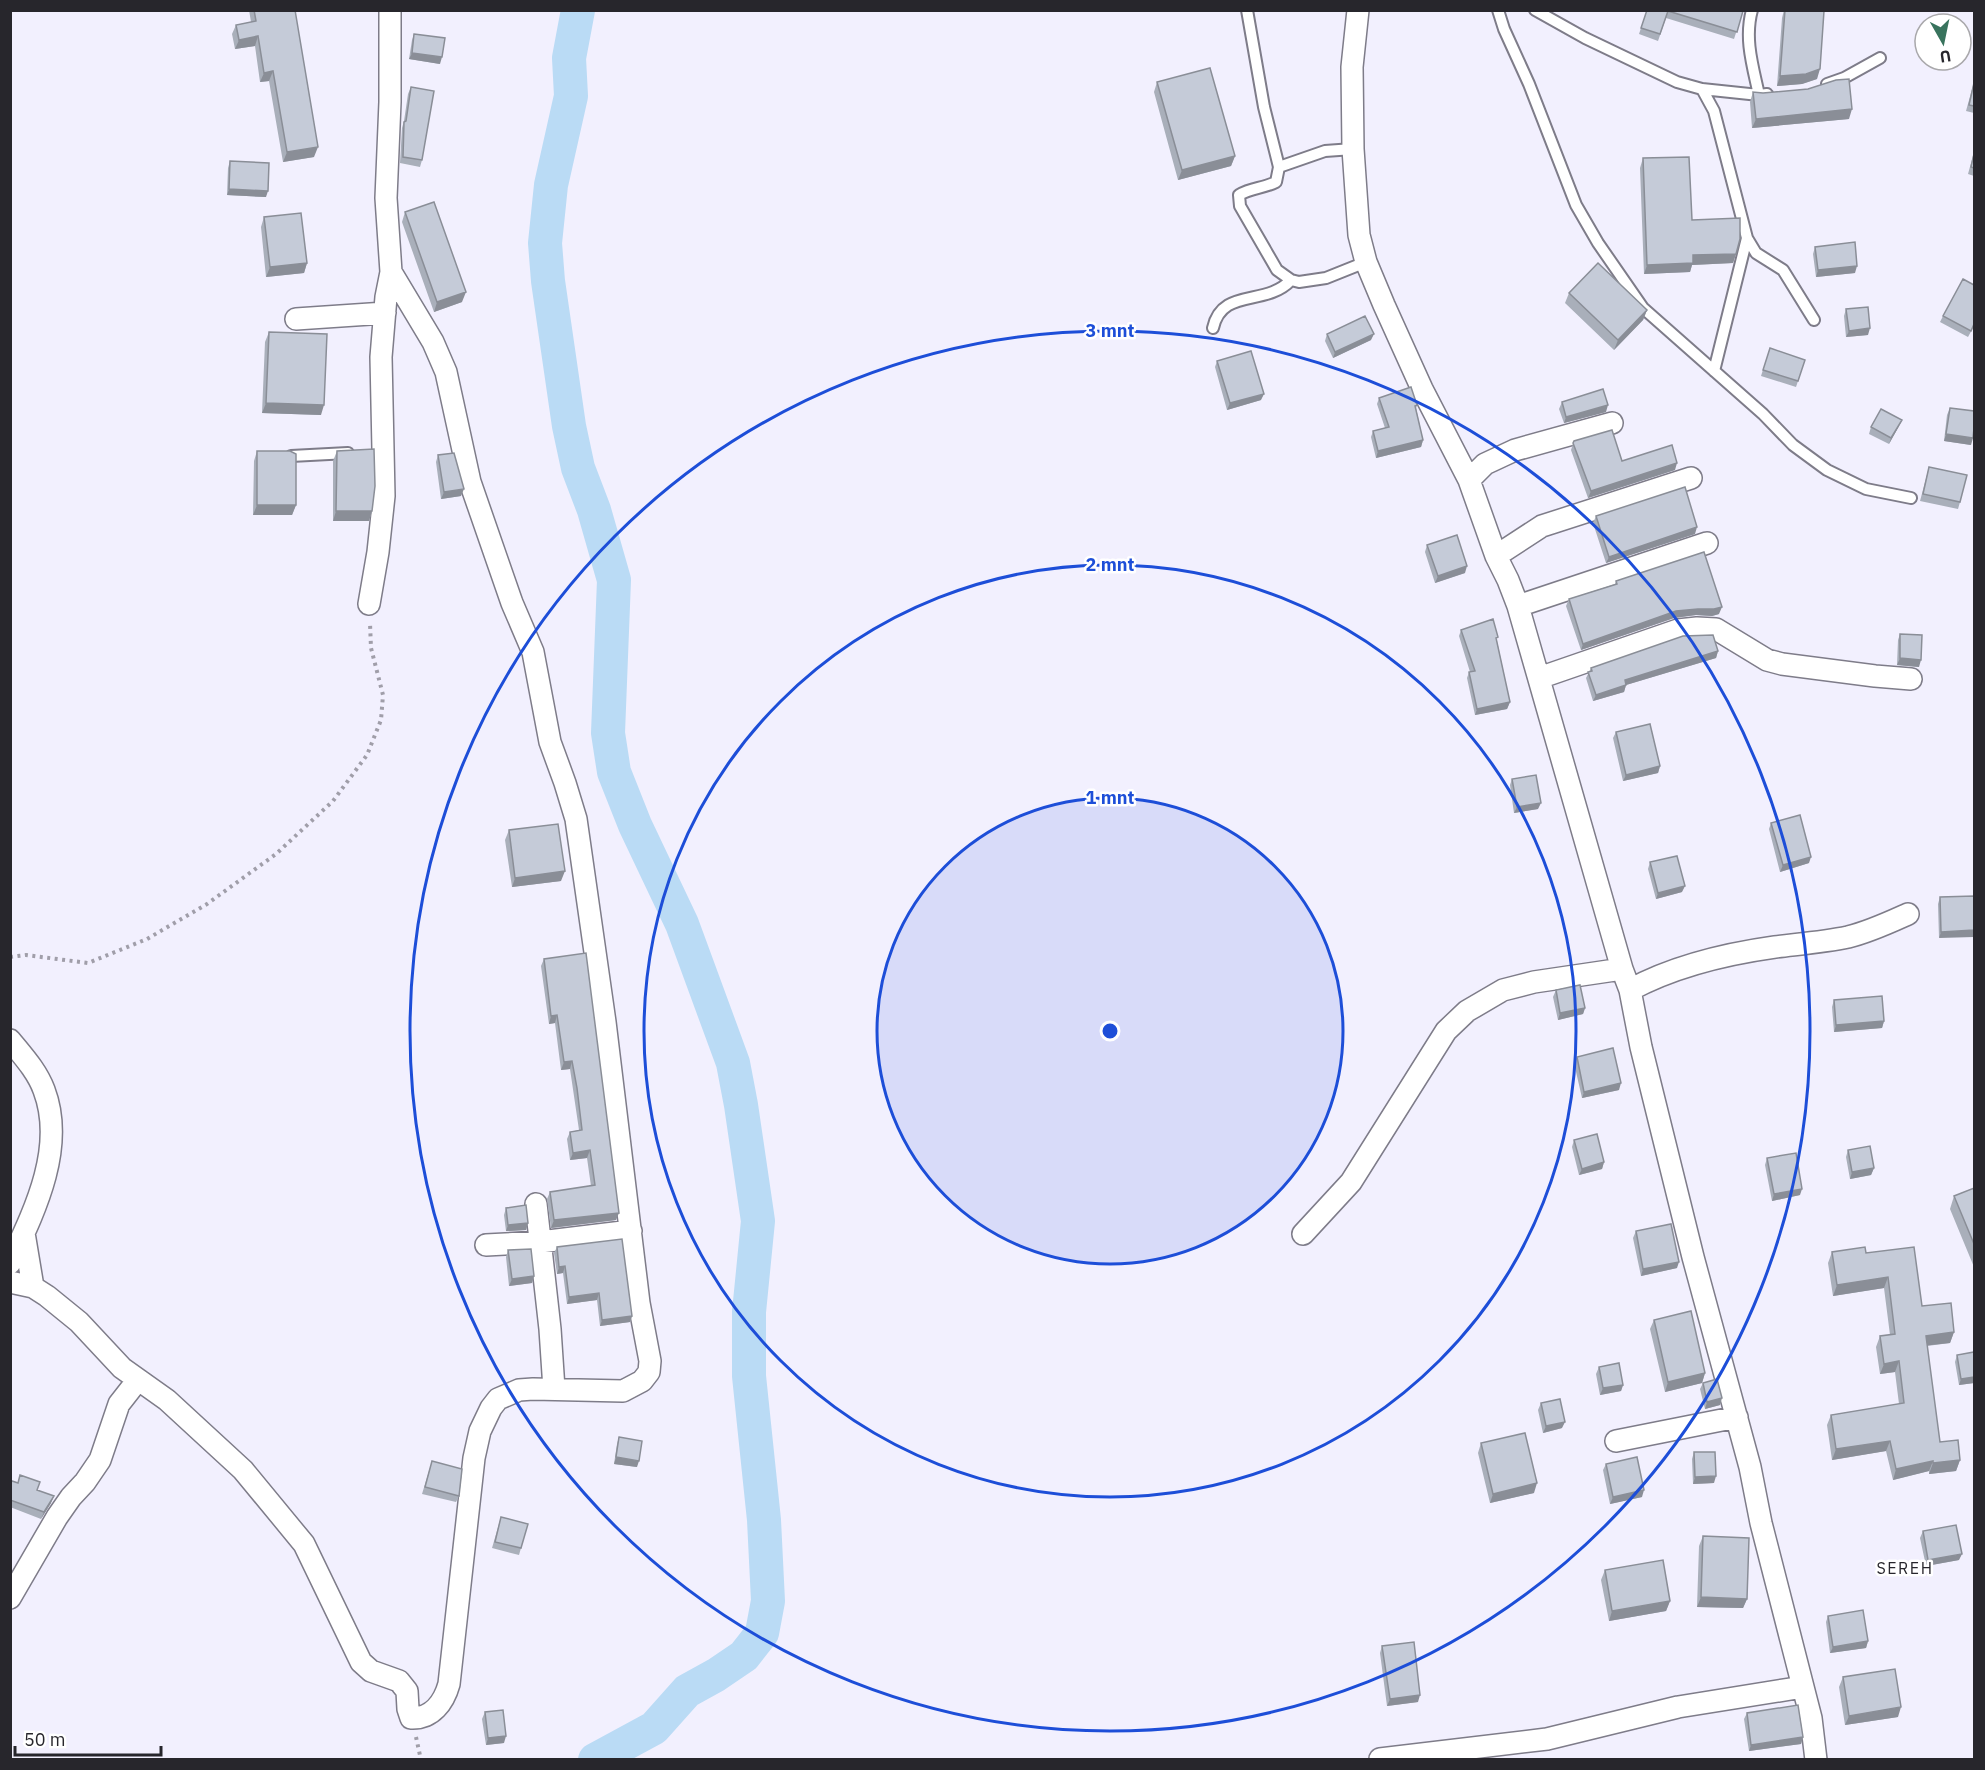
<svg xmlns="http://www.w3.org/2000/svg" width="1985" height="1770" font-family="'IBM Plex Sans',sans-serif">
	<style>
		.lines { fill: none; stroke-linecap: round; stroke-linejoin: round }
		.river { stroke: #badbf5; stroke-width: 34 }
		.service-casing { stroke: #7e7c89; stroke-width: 14 }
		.minor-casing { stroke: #7e7c89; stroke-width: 24 }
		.path { stroke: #a09ea9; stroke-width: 4; stroke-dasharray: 3 4.5; stroke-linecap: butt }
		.service { stroke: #fff; stroke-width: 10 }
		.minor { stroke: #fff; stroke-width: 21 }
		.wall { fill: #a9afba }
		.shaded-wall { fill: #8a8e97 }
		.building { fill: #c5cbd8; stroke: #8a8e97; stroke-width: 1.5 }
		.ring { fill: none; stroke: #1d4ed8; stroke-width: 3 }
		.labels { text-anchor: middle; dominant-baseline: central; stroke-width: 5; stroke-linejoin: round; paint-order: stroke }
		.neighbourhood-label { font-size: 16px; letter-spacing: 1.5px; fill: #27262c; stroke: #fff }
		.centre { fill: #1d4ed8; stroke: #fff; stroke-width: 3 }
		.ring-label { font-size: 18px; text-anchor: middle; font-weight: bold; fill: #1d4ed8; stroke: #fff; stroke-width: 5; stroke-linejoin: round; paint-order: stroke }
	</style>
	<rect width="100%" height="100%" fill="#f2f0fe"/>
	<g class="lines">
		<!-- river -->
		<path class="river" d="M 578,10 L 569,58 L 571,96 L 551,185 L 545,243 L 548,281 L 569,426 L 578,468 L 594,510 L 614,580 L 608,733 L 614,772 L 635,825 L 682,924 L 733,1063 L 741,1105 L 758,1221 L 749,1312 L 749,1376 L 764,1520 L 768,1601 L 762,1633 L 744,1656 L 716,1675 L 687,1691 L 654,1728 L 595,1760"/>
		<defs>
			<path id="service" d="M 1247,10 L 1264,107 L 1279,167 L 1276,182 C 1262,189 1252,187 1239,195 L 1240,206 L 1277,270 L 1291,280 L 1299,282 L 1326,278 L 1366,262
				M 1498,10 L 1504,29 L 1529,84 L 1576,205 L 1598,243 L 1643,308 L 1763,414 L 1793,445 L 1827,470 L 1866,489 L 1911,498
				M 1535,10 L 1585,38 L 1677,82 L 1702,89 L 1759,95 L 1767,94
				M 1752,10 C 1744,39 1753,67 1759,95
				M 1827,84 L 1844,78 L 1880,58
				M 1702,89 L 1714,111 L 1747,238 L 1756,253 L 1783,270 L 1814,320
				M 1279,167 L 1325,151 L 1353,149
				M 1213,328 C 1222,287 1266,307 1291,280
				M 1714,371 L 1747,238
				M 291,456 L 348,453"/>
			<path id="minor" d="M 1358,10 L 1352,67 L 1353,149 L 1359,235 L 1366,262 L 1384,305 L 1422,389 L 1469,480 L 1496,556 L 1508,580 L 1518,606 L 1622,969 L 1630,990 L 1641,1047 L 1693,1257 L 1750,1467 L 1761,1523 L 1811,1718 L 1816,1760
				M 296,319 L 385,313
				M 1469,480 L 1485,464 L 1515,450 L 1612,423
				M 1496,556 L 1542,526 L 1691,478
				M 369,604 L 378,552 L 384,496 L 381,357 L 386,297 L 391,272
				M 1518,606 L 1707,543
				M 1539,678 L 1678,630 L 1697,628 L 1716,629 L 1767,660 L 1782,664 L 1875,676 L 1911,679
				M 1630,990 C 1674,966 1725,954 1775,947 C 1799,944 1824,942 1848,937 C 1869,932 1888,923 1908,914
				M 10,1040 C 23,1056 37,1071 44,1090 C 66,1148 34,1212 10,1263
				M 536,1204 L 550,1329 L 554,1389
				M 24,1233 L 33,1287 L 47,1296 L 79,1322 L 122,1368 L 167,1400 L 243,1470 L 304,1544 L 361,1662 L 371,1671 L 399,1681 L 407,1691 L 408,1709 L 411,1718 C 432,1719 444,1702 449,1684 L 474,1458 L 480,1431 L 491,1408 L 498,1399 L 519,1390 L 533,1389 L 623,1391 L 642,1381 L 649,1372 L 650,1361 L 639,1303 L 605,1022 L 576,819 L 565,783 L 550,742 L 533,652 L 512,603 L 470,482 L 446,372 L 433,342 L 391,272 L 386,198 L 390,102 L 390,10
				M 1303,1234 L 1351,1182 L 1446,1031 L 1467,1011 L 1503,990 L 1534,982 L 1622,969
				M 486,1245 L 540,1242 L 631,1231
				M 10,1282 L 33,1287
				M 1616,1441 L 1737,1417
				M 10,1598 L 57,1517 L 71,1497 L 85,1482 L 100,1460 L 119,1404 L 137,1381
				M 1380,1759 L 1547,1739 L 1678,1707 L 1803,1687"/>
		</defs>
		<!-- service casing -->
		<use href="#service" class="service-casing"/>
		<!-- minor casing -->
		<use href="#minor" class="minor-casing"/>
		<!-- path -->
		<path class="path" d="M 10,957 L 26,955 L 88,963 L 147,939 L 207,904 L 276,854 L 333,801 L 367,755 L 381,720 L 383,695 L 371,648 L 370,623
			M 416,1737 L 421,1760"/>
		<!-- service -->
		<use href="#service" class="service"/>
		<!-- minor -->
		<use href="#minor" class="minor"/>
	</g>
	<!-- wall -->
	<path class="wall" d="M 249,10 L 295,10 L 314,157 L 283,162 L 269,81 L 260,82 L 255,46 L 235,49 L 232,34 L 236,25 L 251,22 Z
		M 1647,10 L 1743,11 L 1734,39 L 1666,18 L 1658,41 L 1639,34 Z
		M 1784,10 L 1824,11 L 1817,79 L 1802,84 L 1777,86 L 1782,18 Z
		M 414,34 L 440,64 L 409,59 L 412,40 Z
		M 1157,82 L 1235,156 L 1231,166 L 1178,180 L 1154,92 Z
		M 1974,82 L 1974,113 L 1966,111 Z
		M 411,87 L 422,160 L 420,167 L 400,163 L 402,128 L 404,121 L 408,94 Z
		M 1808,89 L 1849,119 L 1752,128 L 1750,102 L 1753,92 L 1763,93 Z
		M 1974,152 L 1974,176 L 1968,174 Z
		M 1643,158 L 1692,220 L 1736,254 L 1733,263 L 1692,265 L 1690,272 L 1644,274 L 1640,168 Z
		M 230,161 L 266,197 L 227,195 L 228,168 Z
		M 405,212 L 462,302 L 434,312 L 402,222 Z
		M 264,217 L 307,263 L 304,273 L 266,277 L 261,227 Z
		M 1815,247 L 1855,273 L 1816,277 L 1813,254 Z
		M 1569,293 L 1647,310 L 1643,320 L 1614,350 L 1565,303 Z
		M 1846,309 L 1868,335 L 1846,337 L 1844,316 Z
		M 1943,316 L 1974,326 L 1968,337 L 1940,322 Z
		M 269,332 L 321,415 L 262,413 L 265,342 Z
		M 1327,334 L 1371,340 L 1333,358 L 1325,341 Z
		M 1770,348 L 1798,381 L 1796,387 L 1761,376 Z
		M 1217,361 L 1261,400 L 1227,410 L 1215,367 Z
		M 1379,398 L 1417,405 L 1416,408 L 1423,440 L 1421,447 L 1376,458 L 1371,437 L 1373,431 L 1385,428 L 1377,404 Z
		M 1562,402 L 1606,412 L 1564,423 L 1559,409 Z
		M 1950,408 L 1971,445 L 1944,441 L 1947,415 Z
		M 1899,426 L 1889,444 L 1869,434 L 1871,427 Z
		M 1574,441 L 1622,461 L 1675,470 L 1588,498 L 1571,450 Z
		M 257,451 L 296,505 L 292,515 L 253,515 L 254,461 Z
		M 337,451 L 372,511 L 369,521 L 333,521 L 333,461 Z
		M 438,455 L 461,496 L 441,499 L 436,462 Z
		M 1929,467 L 1960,502 L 1958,509 L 1920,501 Z
		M 1596,516 L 1695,534 L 1606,563 L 1593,523 Z
		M 1427,545 L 1465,573 L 1435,583 L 1425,552 Z
		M 1616,581 L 1719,614 L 1712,616 L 1696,615 L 1674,618 L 1581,650 L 1566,606 L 1569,599 L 1615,584 Z
		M 1461,630 L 1497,641 L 1510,702 L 1507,709 L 1475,715 L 1467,678 L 1469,672 L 1470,672 L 1459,636 Z
		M 1900,634 L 1919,667 L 1897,665 L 1898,640 Z
		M 1718,651 L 1716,658 L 1626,685 L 1624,692 L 1593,701 L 1586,678 L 1591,668 Z
		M 1616,732 L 1660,766 L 1658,773 L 1623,781 L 1613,738 Z
		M 1512,779 L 1538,809 L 1514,813 L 1510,785 Z
		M 1771,823 L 1809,863 L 1780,872 L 1769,829 Z
		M 509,830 L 561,881 L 512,887 L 505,840 Z
		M 1650,862 L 1682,892 L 1656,899 L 1648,869 Z
		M 1974,896 L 1939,938 L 1938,904 L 1940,897 Z
		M 544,959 L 616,1220 L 551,1228 L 547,1199 L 550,1192 L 591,1186 L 587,1158 L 570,1160 L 567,1139 L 570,1132 L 579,1130 L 570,1069 L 561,1070 L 555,1023 L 549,1024 L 541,966 Z
		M 1556,990 L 1585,1008 L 1583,1014 L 1558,1020 L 1553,997 Z
		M 1834,1000 L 1884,1021 L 1882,1028 L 1834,1032 L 1832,1007 Z
		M 1577,1057 L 1619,1090 L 1582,1098 L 1574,1063 Z
		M 1574,1140 L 1604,1162 L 1602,1169 L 1579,1175 L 1572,1147 Z
		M 1848,1150 L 1874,1168 L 1871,1175 L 1850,1179 L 1846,1157 Z
		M 1767,1158 L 1800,1195 L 1772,1201 L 1765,1165 Z
		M 1974,1188 L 1974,1267 L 1950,1209 L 1954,1196 Z
		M 506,1208 L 528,1223 L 526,1230 L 506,1231 L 504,1215 Z
		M 1636,1231 L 1677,1268 L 1641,1276 L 1633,1238 Z
		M 557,1247 L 632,1316 L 630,1322 L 600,1326 L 597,1300 L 567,1304 L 563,1273 L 557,1274 L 554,1253 Z
		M 508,1250 L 534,1276 L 532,1283 L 509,1286 L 506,1257 Z
		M 1832,1252 L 1866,1253 L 1922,1306 L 1954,1332 L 1950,1343 L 1927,1346 L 1940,1442 L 1960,1460 L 1956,1471 L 1929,1474 L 1929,1471 L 1893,1480 L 1886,1451 L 1832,1460 L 1827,1425 L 1831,1415 L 1899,1404 L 1895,1372 L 1880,1374 L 1876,1347 L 1880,1336 L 1890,1335 L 1884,1288 L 1833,1296 L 1828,1263 Z
		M 1654,1320 L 1705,1373 L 1702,1383 L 1665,1392 L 1650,1329 Z
		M 1974,1352 L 1974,1383 L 1959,1385 L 1955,1362 L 1957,1355 Z
		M 1599,1367 L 1623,1385 L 1621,1391 L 1600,1395 L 1596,1374 Z
		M 1703,1383 L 1720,1405 L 1705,1409 L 1700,1389 Z
		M 1541,1403 L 1562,1428 L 1543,1433 L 1538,1410 Z
		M 619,1437 L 637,1467 L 614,1464 L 617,1444 Z
		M 1481,1443 L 1534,1493 L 1490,1503 L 1478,1453 Z
		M 1694,1452 L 1714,1483 L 1693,1484 L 1692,1459 Z
		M 432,1461 L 459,1496 L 456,1502 L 422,1494 Z
		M 1606,1464 L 1642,1497 L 1610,1504 L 1603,1470 Z
		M 10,1485 L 37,1490 L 51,1503 L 41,1519 L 10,1507 Z
		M 501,1517 L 521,1548 L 519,1555 L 492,1548 Z
		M 1923,1531 L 1959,1560 L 1926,1566 L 1920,1538 Z
		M 1703,1536 L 1747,1599 L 1743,1608 L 1697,1607 L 1699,1546 Z
		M 1605,1570 L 1670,1601 L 1666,1611 L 1609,1621 L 1601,1580 Z
		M 1828,1616 L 1868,1641 L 1866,1648 L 1830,1653 L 1826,1622 Z
		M 1382,1646 L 1418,1702 L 1387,1706 L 1380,1653 Z
		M 1843,1677 L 1898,1717 L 1845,1725 L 1839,1687 Z
		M 485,1712 L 504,1743 L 486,1745 L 482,1719 Z
		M 1747,1713 L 1803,1737 L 1801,1744 L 1749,1751 L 1744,1719 Z"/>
	<!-- shaded-wall -->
	<path class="shaded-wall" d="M 258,36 L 255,46 L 235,49 L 239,40 Z
		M 412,53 L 442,57 L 440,64 L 409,59 Z
		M 1820,69 L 1817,79 L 1802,84 L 1777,86 L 1780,76 Z
		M 273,71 L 269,81 L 260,82 L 264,73 Z
		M 1852,109 L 1849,119 L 1752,128 L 1756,119 Z
		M 318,147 L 314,157 L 283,162 L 287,152 Z
		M 1235,156 L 1231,166 L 1178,180 L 1182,170 Z
		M 229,189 L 268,191 L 266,197 L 227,195 Z
		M 1736,254 L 1733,263 L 1692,265 L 1690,272 L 1644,274 L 1647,265 L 1693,255 Z
		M 307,263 L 304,273 L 266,277 L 270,267 Z
		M 1857,266 L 1855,273 L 1816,277 L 1818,270 Z
		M 466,292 L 462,302 L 434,312 L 437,302 Z
		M 1647,310 L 1643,320 L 1614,350 L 1618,340 Z
		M 1870,328 L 1868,335 L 1846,337 L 1849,331 Z
		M 1374,334 L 1371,340 L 1333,358 L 1335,352 Z
		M 1264,394 L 1261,400 L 1227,410 L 1230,403 Z
		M 266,403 L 324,405 L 321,415 L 262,413 Z
		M 1608,405 L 1606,412 L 1564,423 L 1566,417 Z
		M 1902,420 L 1899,426 L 1889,444 L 1891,438 Z
		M 1946,434 L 1973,438 L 1971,445 L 1944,441 Z
		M 1423,440 L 1421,447 L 1376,458 L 1378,451 Z
		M 1677,463 L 1675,470 L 1588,498 L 1591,491 Z
		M 464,489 L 461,496 L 441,499 L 444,492 Z
		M 257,505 L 296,505 L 292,515 L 253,515 Z
		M 336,511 L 372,511 L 369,521 L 333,521 Z
		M 1697,527 L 1695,534 L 1606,563 L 1609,557 Z
		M 1467,566 L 1465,573 L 1435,583 L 1438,576 Z
		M 1722,607 L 1719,614 L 1712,616 L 1696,615 L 1674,618 L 1581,650 L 1583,644 L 1676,611 Z
		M 1718,651 L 1716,658 L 1626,685 L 1624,692 L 1593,701 L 1596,695 L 1625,680 Z
		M 1900,658 L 1921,660 L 1919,667 L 1897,665 Z
		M 1510,702 L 1507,709 L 1475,715 L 1477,709 Z
		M 1660,766 L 1658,773 L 1623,781 L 1626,775 Z
		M 1541,803 L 1538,809 L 1514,813 L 1517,807 Z
		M 1811,857 L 1809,863 L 1780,872 L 1783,865 Z
		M 565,871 L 561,881 L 512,887 L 515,878 Z
		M 1685,886 L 1682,892 L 1656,899 L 1658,893 Z
		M 1974,930 L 1974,937 L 1939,938 L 1941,932 Z
		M 1585,1008 L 1583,1014 L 1558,1020 L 1560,1013 Z
		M 557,1015 L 555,1023 L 549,1024 L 551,1016 Z
		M 1884,1021 L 1882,1028 L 1834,1032 L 1836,1025 Z
		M 572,1061 L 570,1069 L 561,1070 L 564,1062 Z
		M 1621,1083 L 1619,1090 L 1582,1098 L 1584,1092 Z
		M 590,1150 L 587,1158 L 570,1160 L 573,1153 Z
		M 1604,1162 L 1602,1169 L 1579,1175 L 1582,1169 Z
		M 1874,1168 L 1871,1175 L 1850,1179 L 1852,1172 Z
		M 1802,1189 L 1800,1195 L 1772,1201 L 1774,1194 Z
		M 619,1213 L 616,1220 L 551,1228 L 554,1220 Z
		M 528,1223 L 526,1230 L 506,1231 L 508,1225 Z
		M 1679,1262 L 1677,1268 L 1641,1276 L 1643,1269 Z
		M 565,1266 L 563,1273 L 557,1274 L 559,1267 Z
		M 534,1276 L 532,1283 L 509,1286 L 512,1279 Z
		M 1888,1277 L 1884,1288 L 1833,1296 L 1837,1285 Z
		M 599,1293 L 597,1300 L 567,1304 L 569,1297 Z
		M 632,1316 L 630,1322 L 600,1326 L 602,1320 Z
		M 1954,1332 L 1950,1343 L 1922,1346 L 1926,1336 Z
		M 1899,1361 L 1895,1372 L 1880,1374 L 1884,1364 Z
		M 1705,1373 L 1702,1383 L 1665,1392 L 1668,1382 Z
		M 1974,1377 L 1974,1383 L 1959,1385 L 1961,1379 Z
		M 1623,1385 L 1621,1391 L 1600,1395 L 1603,1388 Z
		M 1722,1398 L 1720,1405 L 1705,1409 L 1707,1402 Z
		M 1565,1422 L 1562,1428 L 1543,1433 L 1546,1426 Z
		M 1890,1441 L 1886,1451 L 1832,1460 L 1836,1449 Z
		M 616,1457 L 639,1461 L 637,1467 L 614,1464 Z
		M 1960,1460 L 1956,1471 L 1929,1474 L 1933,1463 Z
		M 1933,1461 L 1929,1471 L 1893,1480 L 1896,1469 Z
		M 1716,1476 L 1714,1483 L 1693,1484 L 1695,1477 Z
		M 1537,1483 L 1534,1493 L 1490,1503 L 1493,1494 Z
		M 1644,1490 L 1642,1497 L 1610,1504 L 1613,1497 Z
		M 54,1496 L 51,1503 L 41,1519 L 44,1512 Z
		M 1962,1554 L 1959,1560 L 1926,1566 L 1928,1560 Z
		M 1701,1597 L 1747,1599 L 1743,1608 L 1697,1607 Z
		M 1670,1601 L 1666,1611 L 1609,1621 L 1612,1611 Z
		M 1868,1641 L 1866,1648 L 1830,1653 L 1833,1647 Z
		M 1420,1695 L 1418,1702 L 1387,1706 L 1390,1699 Z
		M 1901,1707 L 1898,1717 L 1845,1725 L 1849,1716 Z
		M 506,1736 L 504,1743 L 486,1745 L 488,1738 Z
		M 1803,1737 L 1801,1744 L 1749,1751 L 1751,1745 Z"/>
	<!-- building -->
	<path class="building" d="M 254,10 L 295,10 L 318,147 L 287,152 L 273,71 L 264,73 L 258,36 L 239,40 L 236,25 L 256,21 Z
		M 1647,10 L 1743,10 L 1743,11 L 1737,32 L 1668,11 L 1660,34 L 1641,28 Z
		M 1785,10 L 1824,11 L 1820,69 L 1806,74 L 1780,76 Z
		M 414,34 L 445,38 L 442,57 L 412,53 Z
		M 1210,68 L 1235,156 L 1182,170 L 1157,82 Z
		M 1849,79 L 1852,109 L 1756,119 L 1753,92 L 1763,93 L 1808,89 L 1836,80 Z
		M 1974,83 L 1974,106 L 1969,105 Z
		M 411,87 L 434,91 L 422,160 L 403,157 L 404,122 L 406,121 Z
		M 1974,154 L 1974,168 L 1971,167 Z
		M 1689,157 L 1692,220 L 1740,218 L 1740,239 L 1736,254 L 1693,255 L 1693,263 L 1647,265 L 1643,158 Z
		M 230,161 L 269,163 L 268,191 L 229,189 Z
		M 434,202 L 466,292 L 437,302 L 405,212 Z
		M 301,213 L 307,263 L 270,267 L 264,217 Z
		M 1855,242 L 1857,266 L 1818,270 L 1815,247 Z
		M 1598,263 L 1647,310 L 1618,340 L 1569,293 Z
		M 1963,279 L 1974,285 L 1974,324 L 1971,331 L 1943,316 Z
		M 1868,307 L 1870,328 L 1849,331 L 1846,309 Z
		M 1365,316 L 1374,334 L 1335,352 L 1327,334 Z
		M 269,332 L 327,334 L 324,405 L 266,403 Z
		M 1770,348 L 1805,360 L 1798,381 L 1763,370 Z
		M 1251,351 L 1264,394 L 1230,403 L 1217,361 Z
		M 1411,387 L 1417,405 L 1415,406 L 1423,440 L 1378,451 L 1373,431 L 1389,427 L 1379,398 Z
		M 1603,389 L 1608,405 L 1566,417 L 1562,402 Z
		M 1950,408 L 1974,411 L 1974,428 L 1973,438 L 1946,434 Z
		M 1881,409 L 1902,420 L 1891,438 L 1871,427 Z
		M 1612,430 L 1622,461 L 1672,445 L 1677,463 L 1591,491 L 1573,443 L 1574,441 Z
		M 374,449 L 375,486 L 372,511 L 336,511 L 337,451 Z
		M 257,451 L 290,451 L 296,454 L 296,505 L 257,505 Z
		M 454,453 L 464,489 L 444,492 L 438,455 Z
		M 1929,467 L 1967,475 L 1960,502 L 1923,494 Z
		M 1685,487 L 1697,527 L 1609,557 L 1596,516 Z
		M 1457,535 L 1467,566 L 1438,576 L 1427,545 Z
		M 1704,552 L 1722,607 L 1714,609 L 1698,609 L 1676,611 L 1583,644 L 1569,599 L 1617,584 L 1616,581 Z
		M 1493,619 L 1498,637 L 1496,638 L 1510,702 L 1477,709 L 1469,672 L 1475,671 L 1461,630 Z
		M 1900,634 L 1922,635 L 1921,660 L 1900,658 Z
		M 1713,635 L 1718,651 L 1625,680 L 1626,685 L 1596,695 L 1588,672 L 1592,671 L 1591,668 L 1683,636 Z
		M 1650,724 L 1660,766 L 1626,775 L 1616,732 Z
		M 1536,775 L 1541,803 L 1517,807 L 1512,779 Z
		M 1800,815 L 1811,857 L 1783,865 L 1771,823 Z
		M 558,824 L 565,871 L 515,878 L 509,830 Z
		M 1677,856 L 1685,886 L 1658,893 L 1650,862 Z
		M 1974,896 L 1974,930 L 1941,932 L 1940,897 Z
		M 586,953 L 619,1213 L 554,1220 L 550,1192 L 595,1185 L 590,1150 L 573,1153 L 570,1132 L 582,1130 L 577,1088 L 572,1061 L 564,1062 L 557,1015 L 551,1016 L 544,959 Z
		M 1580,985 L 1585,1008 L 1560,1013 L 1556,990 Z
		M 1882,996 L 1884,1021 L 1836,1025 L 1834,1000 Z
		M 1613,1048 L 1621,1083 L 1584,1092 L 1577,1057 Z
		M 1597,1134 L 1604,1162 L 1582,1169 L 1574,1140 Z
		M 1870,1146 L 1874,1168 L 1852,1172 L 1848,1150 Z
		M 1796,1153 L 1802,1189 L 1774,1194 L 1767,1158 Z
		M 1974,1188 L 1974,1244 L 1954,1196 Z
		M 526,1205 L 528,1223 L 508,1225 L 506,1208 Z
		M 1671,1224 L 1679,1262 L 1643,1269 L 1636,1231 Z
		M 622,1239 L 632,1316 L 602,1320 L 599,1293 L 569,1297 L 565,1266 L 559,1267 L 557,1247 Z
		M 1865,1247 L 1866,1253 L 1914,1247 L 1922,1306 L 1951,1303 L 1954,1332 L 1926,1336 L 1940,1442 L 1958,1440 L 1960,1460 L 1933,1463 L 1933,1461 L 1896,1469 L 1890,1441 L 1836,1449 L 1831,1415 L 1904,1403 L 1899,1361 L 1884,1364 L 1880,1336 L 1895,1334 L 1888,1277 L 1837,1285 L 1832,1252 Z
		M 531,1249 L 534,1276 L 512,1279 L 508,1250 Z
		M 1691,1311 L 1705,1373 L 1668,1382 L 1654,1320 Z
		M 1974,1352 L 1974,1377 L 1961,1379 L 1957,1355 Z
		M 1619,1363 L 1623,1385 L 1603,1388 L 1599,1367 Z
		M 1717,1379 L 1722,1398 L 1707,1402 L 1703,1383 Z
		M 1560,1399 L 1565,1422 L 1546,1426 L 1541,1403 Z
		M 1525,1433 L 1537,1483 L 1493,1494 L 1481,1443 Z
		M 619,1437 L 642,1441 L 639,1461 L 616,1457 Z
		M 1694,1452 L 1715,1452 L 1716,1476 L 1695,1477 Z
		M 1637,1457 L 1644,1490 L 1613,1497 L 1606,1464 Z
		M 432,1461 L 462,1469 L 459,1496 L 425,1487 Z
		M 20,1475 L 40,1482 L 37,1490 L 54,1496 L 44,1512 L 10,1500 L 10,1485 L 12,1481 L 18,1483 Z
		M 501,1517 L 528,1524 L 521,1548 L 495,1542 Z
		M 1956,1525 L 1962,1554 L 1928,1560 L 1923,1531 Z
		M 1703,1536 L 1749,1538 L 1747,1599 L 1701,1597 Z
		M 1663,1560 L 1670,1601 L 1612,1611 L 1605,1570 Z
		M 1863,1610 L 1868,1641 L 1833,1647 L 1828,1616 Z
		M 1414,1642 L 1420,1695 L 1390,1699 L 1382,1646 Z
		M 1895,1669 L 1901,1707 L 1849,1716 L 1843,1677 Z
		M 1798,1705 L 1803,1737 L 1751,1745 L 1747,1713 Z
		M 503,1710 L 506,1736 L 488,1738 L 485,1712 Z"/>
	<!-- distance rings -->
	<circle cx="1110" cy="1031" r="233" fill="#1d4ed8" fill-opacity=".12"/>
	<g class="ring">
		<circle cx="1110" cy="1031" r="233"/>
		<circle cx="1110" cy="1031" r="466"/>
		<circle cx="1110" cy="1031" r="700"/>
	</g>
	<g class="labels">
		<!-- neighbourhood labels -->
		<g class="neighbourhood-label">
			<text x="1905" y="1568">SEREH</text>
		</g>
	</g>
	<circle cx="1110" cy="1031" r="9" class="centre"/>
	<g class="ring-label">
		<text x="1110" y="337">3 mnt</text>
		<text x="1110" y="571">2 mnt</text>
		<text x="1110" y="804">1 mnt</text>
	</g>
	<!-- border -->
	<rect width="1985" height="1770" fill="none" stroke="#27262c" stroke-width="24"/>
	<!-- north arrow -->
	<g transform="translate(1943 42) rotate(171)"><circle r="28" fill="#ffffff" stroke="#a9a8ab" stroke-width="1.5"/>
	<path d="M0-4.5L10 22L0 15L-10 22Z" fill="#38735d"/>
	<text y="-9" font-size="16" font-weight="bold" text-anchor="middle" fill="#27262c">U</text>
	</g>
	<!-- scale -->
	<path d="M15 1746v9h146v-9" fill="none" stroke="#27262c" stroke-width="3"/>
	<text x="24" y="1746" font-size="18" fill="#27262c" stroke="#ffffff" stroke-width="4.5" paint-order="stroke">50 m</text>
</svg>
